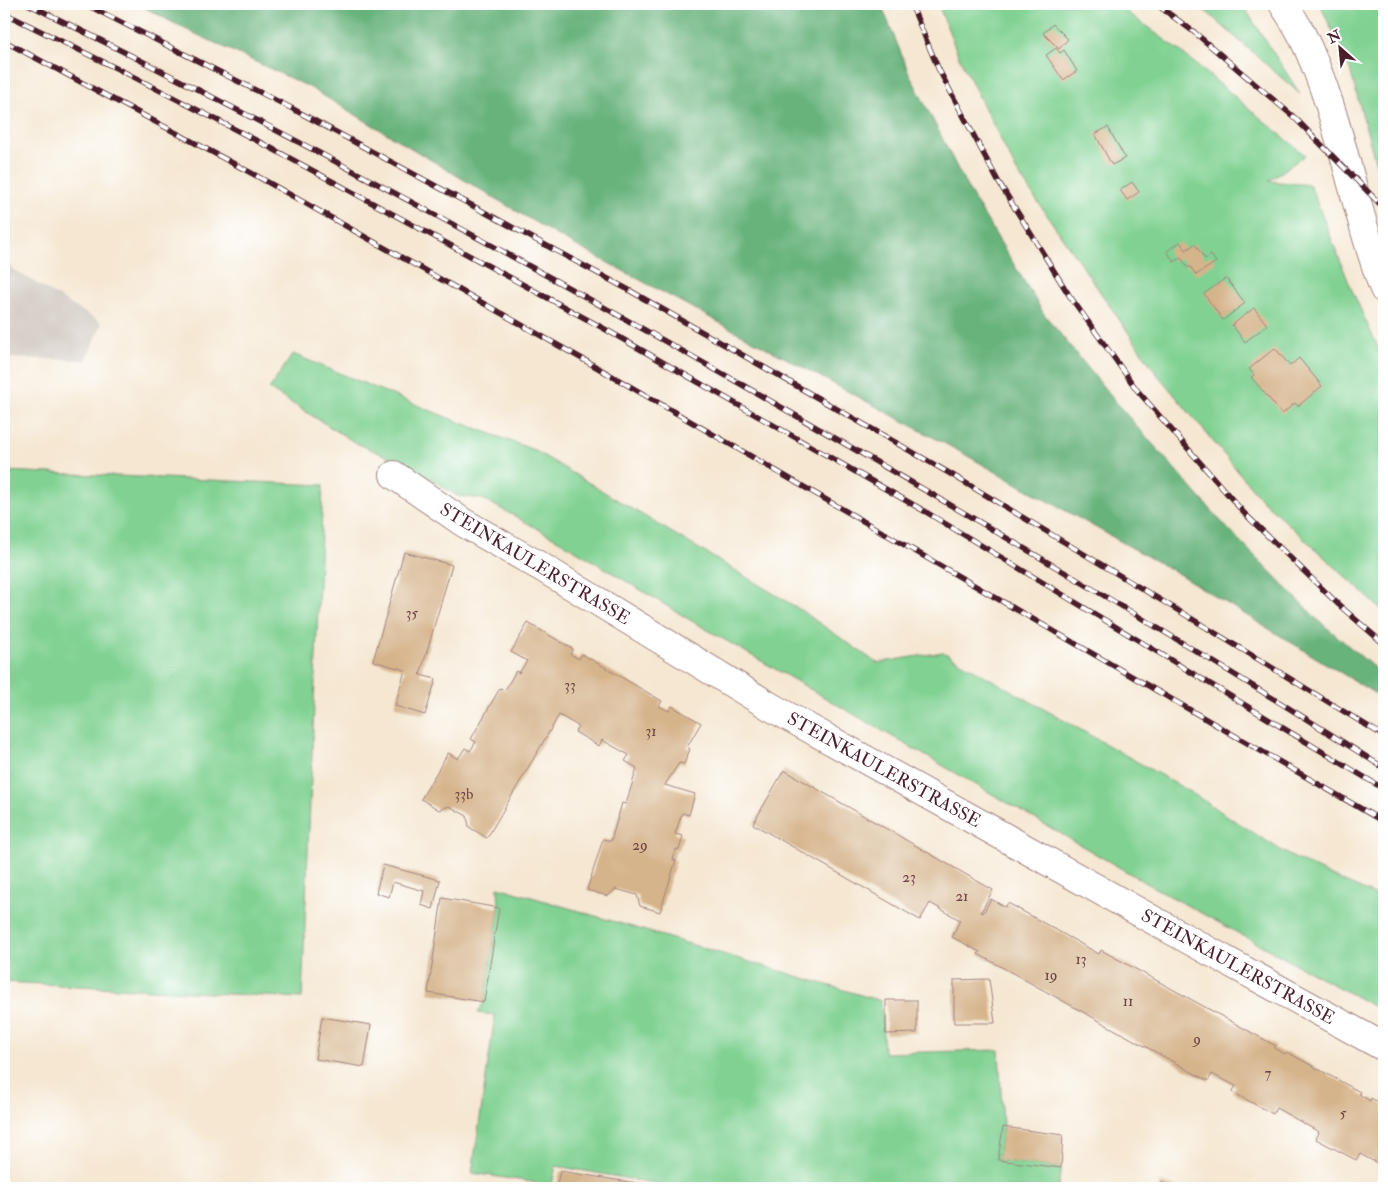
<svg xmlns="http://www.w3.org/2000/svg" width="1388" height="1192" font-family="'IM FELL Double Pica',serif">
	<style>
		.industrial { fill: #ccc2b9 }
		.green { fill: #80d192; stroke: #65785e }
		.forest { fill: #68b37c; stroke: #596954 }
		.building { fill: #d5b48b }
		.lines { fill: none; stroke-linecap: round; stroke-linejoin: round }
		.minor-casing { stroke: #a0837e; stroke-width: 30 }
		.tertiary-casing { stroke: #a0837e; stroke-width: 30 }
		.minor { stroke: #fff; stroke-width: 28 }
		.tertiary { stroke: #fff; stroke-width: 28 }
		.rail-casing { stroke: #4a1f2b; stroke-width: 5.5 }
		.rail { stroke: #fff; stroke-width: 4; stroke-dasharray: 11; stroke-linecap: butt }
		.labels { text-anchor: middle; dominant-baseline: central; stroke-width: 4.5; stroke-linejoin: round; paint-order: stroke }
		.number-label { font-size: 15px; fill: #6d4443 }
		.street-label { font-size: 18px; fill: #4a1f2b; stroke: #fff }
	</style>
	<rect width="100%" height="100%" fill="#fff"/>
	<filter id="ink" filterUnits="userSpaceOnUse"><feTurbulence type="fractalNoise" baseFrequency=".02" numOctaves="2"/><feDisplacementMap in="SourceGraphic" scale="10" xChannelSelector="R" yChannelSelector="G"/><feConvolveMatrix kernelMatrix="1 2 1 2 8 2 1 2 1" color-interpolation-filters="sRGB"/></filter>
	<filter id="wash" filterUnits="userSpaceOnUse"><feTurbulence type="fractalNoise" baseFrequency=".0096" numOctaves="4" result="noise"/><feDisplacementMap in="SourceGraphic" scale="20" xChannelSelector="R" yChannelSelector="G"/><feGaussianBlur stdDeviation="1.12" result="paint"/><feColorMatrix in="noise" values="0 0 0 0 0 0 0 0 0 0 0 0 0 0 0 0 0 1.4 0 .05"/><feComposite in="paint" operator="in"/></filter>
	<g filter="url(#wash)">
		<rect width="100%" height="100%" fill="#f5e7d1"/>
		<!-- industrial -->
		<path class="industrial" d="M 4,264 L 102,323 L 86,360 L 4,358 Z"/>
		<!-- green -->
		<path class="green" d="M 938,4 L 1116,4 L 1180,51 L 1305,155 L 1269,181 L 1310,185 L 1351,288 L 1384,361 L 1384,612 L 1261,499 L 1157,374 L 1017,172 L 959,57 Z
			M 1195,4 L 1242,4 L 1300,94 L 1209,14 Z
			M 1320,4 L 1384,4 L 1384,182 L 1380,179 L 1350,70 Z
			M 293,354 L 446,417 L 534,450 L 796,607 L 877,663 L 943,652 L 1187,790 L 1290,856 L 1340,880 L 1384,899 L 1384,1012 L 1155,888 L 685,617 L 562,542 L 483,499 L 457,496 L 416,469 L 356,443 L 269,389 Z
			M 4,471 L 323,485 L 302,998 L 4,982 Z
			M 498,887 L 881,1001 L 884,1053 L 999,1050 L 1003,1127 L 998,1160 L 1061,1168 L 1058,1188 L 681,1188 L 556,1166 L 552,1185 L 472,1173 L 495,1015 L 478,1013 L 484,1002 L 499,908 Z"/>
		<!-- forest -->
		<path class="forest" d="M 138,4 L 881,4 L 909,73 L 968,189 L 1044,314 L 1119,406 L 1228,529 L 1318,620 L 1384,676 L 1384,699 L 1177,573 L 955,449 L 558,236 L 309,87 L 183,28 Z"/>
		<g id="blocks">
			<!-- building -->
			<path class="building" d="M 1053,24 L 1068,39 L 1059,49 L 1043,33 Z
				M 1056,48 L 1060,53 L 1064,50 L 1077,71 L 1063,80 L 1046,55 Z
				M 1108,127 L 1125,158 L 1112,165 L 1095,134 Z
				M 1132,182 L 1139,192 L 1127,200 L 1120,190 Z
				M 1180,242 L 1186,250 L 1195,244 L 1205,259 L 1211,255 L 1216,262 L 1196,275 L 1190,266 L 1188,268 L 1181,258 L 1174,262 L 1167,251 Z
				M 1226,278 L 1245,303 L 1223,320 L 1204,294 Z
				M 1254,308 L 1267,325 L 1245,342 L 1232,325 Z
				M 1275,348 L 1290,366 L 1299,358 L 1322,386 L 1298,406 L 1295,403 L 1282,414 L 1251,377 L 1254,375 L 1249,369 Z
				M 404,552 L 452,565 L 420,675 L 436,679 L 425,715 L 395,706 L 405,670 L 373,661 Z
				M 528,623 L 573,649 L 570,654 L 579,659 L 582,654 L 662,701 L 659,706 L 669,711 L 672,706 L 701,723 L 687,747 L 690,749 L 684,764 L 679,763 L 665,785 L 695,794 L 689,815 L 682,813 L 675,834 L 683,836 L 679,850 L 676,849 L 673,860 L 676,860 L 660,912 L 640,906 L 637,895 L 616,889 L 608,896 L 587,890 L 603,839 L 611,841 L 622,803 L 626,804 L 637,768 L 625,761 L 629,755 L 602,740 L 599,746 L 575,732 L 578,726 L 559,715 L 487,838 L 469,827 L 467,816 L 449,806 L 439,810 L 421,799 L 448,753 L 458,759 L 465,748 L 470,751 L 476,742 L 471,739 L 500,688 L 505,690 L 516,671 L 519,673 L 527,661 L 511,652 Z
				M 784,770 L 993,890 L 981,912 L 983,913 L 991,899 L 1005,907 L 1008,903 L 1099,954 L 1101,950 L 1276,1046 L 1274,1048 L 1285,1054 L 1287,1052 L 1360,1092 L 1359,1094 L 1370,1101 L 1371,1098 L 1384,1105 L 1384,1167 L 1360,1154 L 1356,1160 L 1316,1139 L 1319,1132 L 1276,1108 L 1273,1114 L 1232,1092 L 1236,1086 L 1212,1074 L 1208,1081 L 978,954 L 980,952 L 952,937 L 960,920 L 930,903 L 920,920 L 753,824 Z
				M 383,865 L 440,880 L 433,909 L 421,905 L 424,891 L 393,882 L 389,897 L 376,893 Z
				M 442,898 L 499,908 L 484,1002 L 428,993 Z
				M 989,979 L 995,1023 L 954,1023 L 954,980 Z
				M 886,1000 L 917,1000 L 917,1033 L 886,1034 Z
				M 322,1017 L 371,1025 L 364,1067 L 315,1059 Z
				M 1003,1127 L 1063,1135 L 1061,1168 L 998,1160 Z
				M 560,1171 L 660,1187 L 660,1188 L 556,1188 Z
				M 1161,1182 L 1179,1188 L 1158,1188 Z"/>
		</g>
	</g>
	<g filter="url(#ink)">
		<use href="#blocks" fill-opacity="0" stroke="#a0837e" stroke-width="1"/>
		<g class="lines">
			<defs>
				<path id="minor" d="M 394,475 L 464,523 L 543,568 L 771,707 L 1198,945 L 1384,1047"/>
				<path id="tertiary" d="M 1283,4 C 1289,13 1296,23 1301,33 C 1341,114 1352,205 1384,289"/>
			</defs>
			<!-- minor casing -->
			<use href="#minor" class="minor-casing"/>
			<!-- tertiary casing -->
			<use href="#tertiary" class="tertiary-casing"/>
			<!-- minor -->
			<use href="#minor" class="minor"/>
			<!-- tertiary -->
			<use href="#tertiary" class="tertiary"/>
			<defs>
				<path id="rail" d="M 28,4 C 271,124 510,253 746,387 C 961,510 1175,635 1384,768
					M 85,4 L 293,109 L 627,289 L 949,473 L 1189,617 L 1384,736
					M 911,4 L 938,68 L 998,181 L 1069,295 L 1137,390 L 1244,513 L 1339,605 L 1384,644
					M 1156,4 L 1194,32 L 1295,118 L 1384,208
					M 4,13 L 130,75 L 271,148 L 603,328 L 926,512 L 1384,789
					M 4,41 L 255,175 L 586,361 L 1384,822"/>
			</defs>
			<!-- rail casing -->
			<use href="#rail" class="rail-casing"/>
			<!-- rail -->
			<use href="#rail" class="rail"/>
		</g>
	</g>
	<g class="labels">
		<!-- number labels -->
		<g class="number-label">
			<text x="412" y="613">35</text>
			<text x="570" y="685">33</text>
			<text x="651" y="731">31</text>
			<text x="464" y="794">33b</text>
			<text x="640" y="845">29</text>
			<text x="909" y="877">23</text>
			<text x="962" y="896">21</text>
			<text x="1081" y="959">13</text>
			<text x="1051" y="975">19</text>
			<text x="1128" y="1001">11</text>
			<text x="1197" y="1039">9</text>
			<text x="1268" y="1073">7</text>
			<text x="1343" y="1113">5</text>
		</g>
		<!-- street labels -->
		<g class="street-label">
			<text transform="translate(535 564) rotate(31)">STEINKAULERSTRASSE</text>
			<text transform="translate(884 770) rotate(29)">STEINKAULERSTRASSE</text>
			<text transform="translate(1238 967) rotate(29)">STEINKAULERSTRASSE</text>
		</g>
	</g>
	<!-- margin -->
	<rect width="1388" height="1192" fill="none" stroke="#fff" stroke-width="20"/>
	<!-- north arrow -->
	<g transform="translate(1340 48) rotate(333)" stroke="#ffffff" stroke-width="4" paint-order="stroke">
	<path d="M0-4L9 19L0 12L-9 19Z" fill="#4a1f2b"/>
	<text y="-8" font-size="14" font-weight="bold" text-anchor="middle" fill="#4a1f2b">N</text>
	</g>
</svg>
